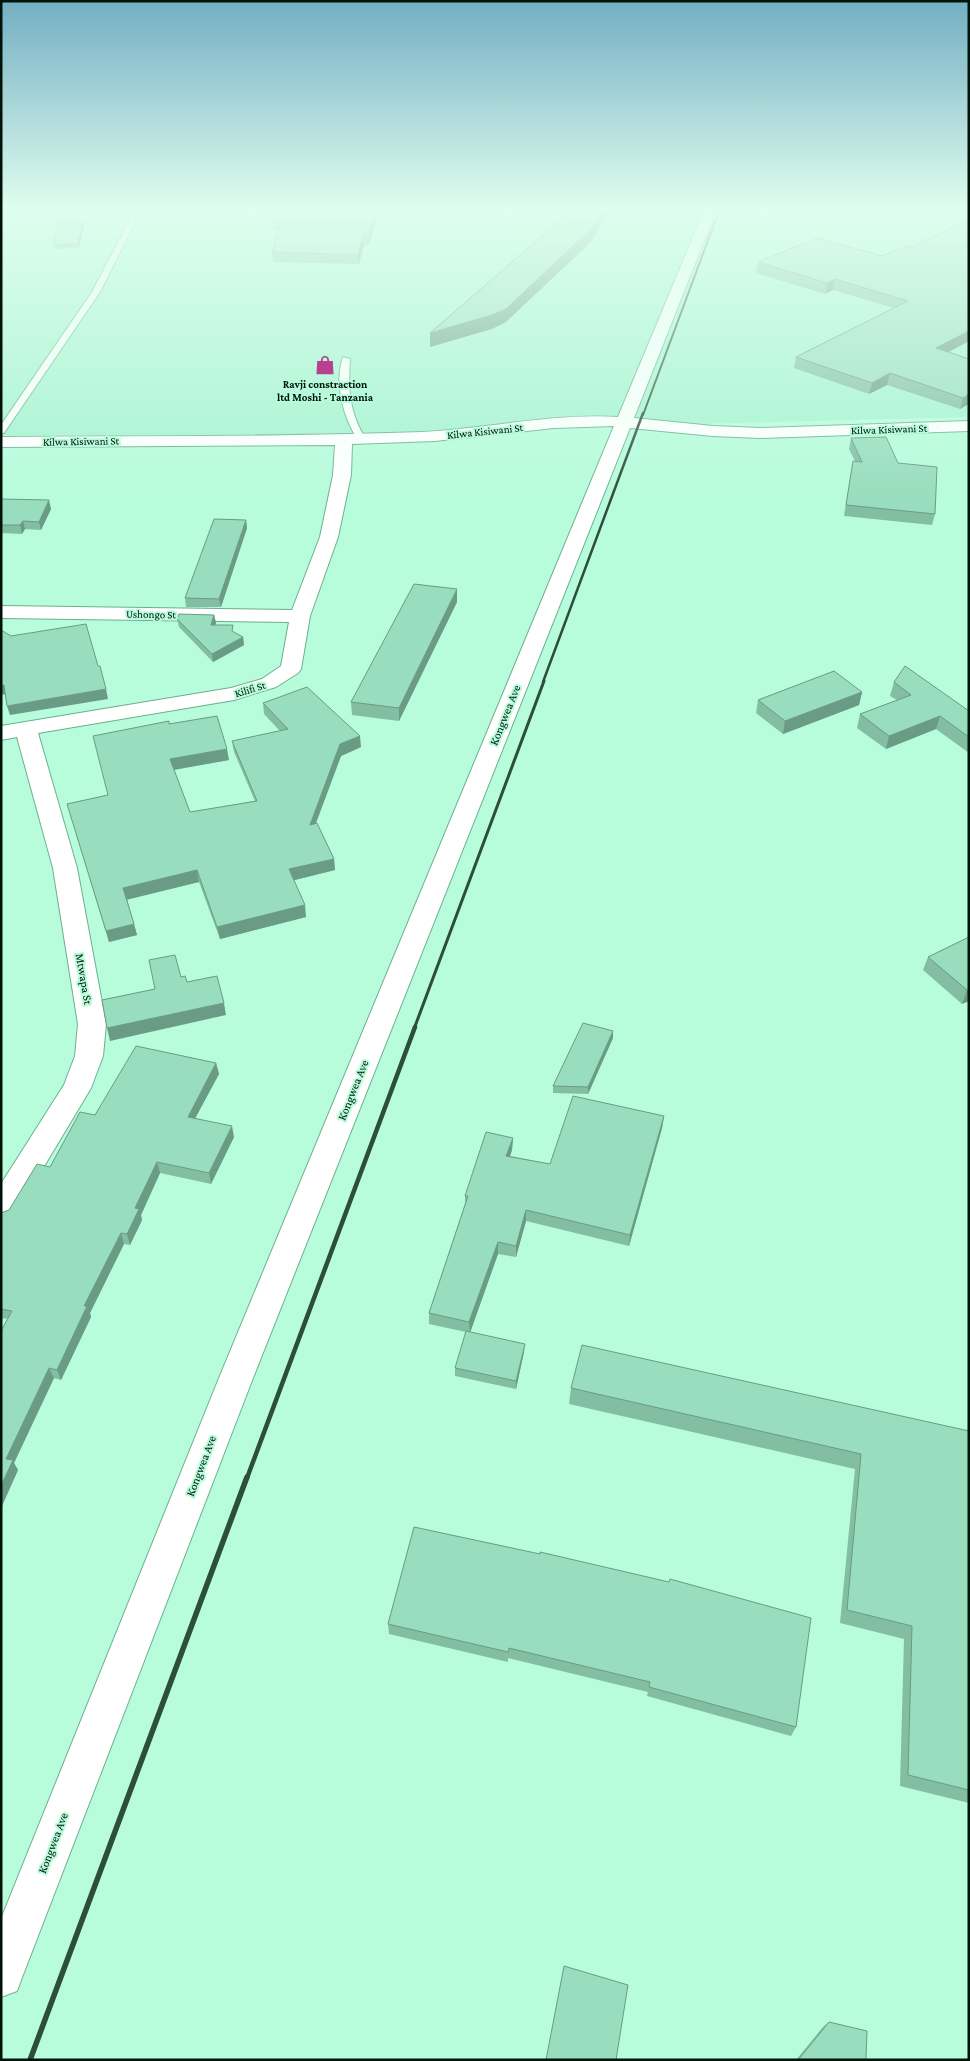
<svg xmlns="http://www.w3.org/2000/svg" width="970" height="2061" font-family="'Crimson Pro',serif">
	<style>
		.built { fill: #a5f3cf }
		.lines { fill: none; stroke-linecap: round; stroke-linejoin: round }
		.service-casing { stroke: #6caf91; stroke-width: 2 }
		.minor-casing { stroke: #6caf91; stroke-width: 2 }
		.service { fill: #fff; fill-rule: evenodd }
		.minor { fill: #fff; fill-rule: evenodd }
		.rail-far4 { stroke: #2d4d3d; stroke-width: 2 }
		.rail-far3 { stroke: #2d4d3d; stroke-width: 2.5 }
		.rail-far2 { stroke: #2d4d3d; stroke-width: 3 }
		.rail-far1 { stroke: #2d4d3d; stroke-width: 4.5 }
		.rail { stroke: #2d4d3d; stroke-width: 5.5 }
		.wall { fill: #83bea3 }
		.shaded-wall { fill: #6a9b84 }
		.building { fill: #98ddbd; stroke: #6a9b84 }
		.labels { text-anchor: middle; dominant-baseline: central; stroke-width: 4; stroke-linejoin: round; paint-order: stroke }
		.far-poi-label { font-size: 11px; font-weight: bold; fill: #001309; stroke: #b7fcdb }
		.far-street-label { font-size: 11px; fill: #001309; stroke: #b7fcdb }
		.street-label { font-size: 12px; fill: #001309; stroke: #b7fcdb }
	</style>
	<rect width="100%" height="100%" fill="#b7fcdb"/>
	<!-- built -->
	<path class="built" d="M 1,208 L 969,208 L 969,417 L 67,440 L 1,438 Z"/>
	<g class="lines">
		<defs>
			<path id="service" d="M 136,208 L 142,208 L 100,292 L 4,433 L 1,433 L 1,425 L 92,292 Z
				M 343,357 L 350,359 C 348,389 349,412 365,438 L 361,441 L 358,440 C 343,417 334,384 343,357 Z"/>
			<path id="minor" d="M 705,208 L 717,208 L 634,418 L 713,426 L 760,428 L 969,421 L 969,431 L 760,438 L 713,436 L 630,428 L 253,1378 L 23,1975 L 17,1991 L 1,1997 L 1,1919 L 219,1378 L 614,426 L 554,428 L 435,441 L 352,444 L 351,475 L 338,537 L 310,616 L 301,669 L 298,673 L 276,687 L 234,700 L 38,733 L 77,868 L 106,1024 L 103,1056 L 91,1088 L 12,1220 L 1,1224 L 1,1184 L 64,1085 L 75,1056 L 78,1024 L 53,868 L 17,737 L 1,740 L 1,726 L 231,688 L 262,679 L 281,666 L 289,622 L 1,618 L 1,606 L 292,610 L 320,537 L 333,475 L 335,445 L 1,447 L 1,437 C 142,436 282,437 422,432 C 487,429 552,413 618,417 Z"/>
		</defs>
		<!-- service casing -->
		<use href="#service" class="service-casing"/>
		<!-- minor casing -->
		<use href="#minor" class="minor-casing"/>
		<!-- service -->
		<use href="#service" class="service"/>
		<!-- minor -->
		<use href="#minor" class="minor"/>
		<!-- rail-far4 -->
		<path class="rail-far4" d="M 643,415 L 720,208"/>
		<!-- rail-far3 -->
		<path class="rail-far3" d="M 543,682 L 643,413"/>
		<!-- rail-far2 -->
		<path class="rail-far2" d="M 414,1029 L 544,681"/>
		<!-- rail-far1 -->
		<path class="rail-far1" d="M 247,1478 L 415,1027"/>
		<!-- rail -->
		<path class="rail" d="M 30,2060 L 247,1477"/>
	</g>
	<!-- wall -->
	<path class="wall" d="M 276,208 L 380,208 L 369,245 L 364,245 L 359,264 L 273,262 L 272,252 L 279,230 L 273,230 L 272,220 Z
		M 962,208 L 969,208 L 969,341 L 948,352 L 969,359 L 969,404 L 960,409 L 887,385 L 869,394 L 794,368 L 796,357 L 894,308 L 833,290 L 825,294 L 756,273 L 758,262 L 882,256 L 911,247 L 962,223 Z
		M 84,225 L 79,248 L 54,249 L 53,245 Z
		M 851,438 L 898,463 L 935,514 L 932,525 L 844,516 L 851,472 L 853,461 L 855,461 L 849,449 Z
		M 1,499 L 51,509 L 41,530 L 25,529 L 22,534 L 1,533 Z
		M 246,520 L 247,528 L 221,607 L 186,607 L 185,598 Z
		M 457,602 L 399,721 L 352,715 L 351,702 Z
		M 214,615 L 216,623 L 215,625 L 234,633 L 243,637 L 244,645 L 213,662 L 179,627 L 177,619 Z
		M 894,682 L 969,711 L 969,753 L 936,729 L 886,749 L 857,728 L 860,714 L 897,700 L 890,696 Z
		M 862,692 L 859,705 L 783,734 L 756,713 L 758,700 Z
		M 263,703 L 361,747 L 341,756 L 316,823 L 334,859 L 335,870 L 294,880 L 306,917 L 220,939 L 199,882 L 127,899 L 137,935 L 109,942 L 67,804 L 108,795 L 169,724 L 229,760 L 174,770 L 190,812 L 255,801 L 234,752 L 232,741 L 280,731 L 264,714 Z
		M 969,937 L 969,1001 L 962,1004 L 923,970 L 928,957 Z
		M 613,1038 L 588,1094 L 553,1093 L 553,1086 Z
		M 216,1063 L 219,1074 L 195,1118 L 234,1137 L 211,1184 L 160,1173 L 141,1215 L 142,1220 L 130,1245 L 124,1244 L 90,1313 L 91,1317 L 61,1380 L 54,1378 L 14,1463 L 18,1470 L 1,1508 L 8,1319 L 1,1318 L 1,1213 L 9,1210 L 50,1167 L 95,1115 Z
		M 664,1116 L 662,1128 L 629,1246 L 526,1221 L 516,1257 L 498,1254 L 470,1332 L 524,1352 L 516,1389 L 455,1376 L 455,1368 L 466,1332 L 429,1324 L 429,1313 L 465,1204 L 465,1196 L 513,1138 L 512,1150 L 510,1156 L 550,1164 Z
		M 571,1388 L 969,1431 L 969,1803 L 900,1786 L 904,1639 L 840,1623 L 855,1469 L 569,1404 Z
		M 414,1527 L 796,1727 L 791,1736 L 647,1696 L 648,1692 L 508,1658 L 508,1662 L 389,1634 L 388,1624 Z
		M 829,2022 L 866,2060 L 796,2060 L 823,2027 Z"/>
	<!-- shaded-wall -->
	<path class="shaded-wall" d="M 376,208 L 380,208 L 369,245 L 368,235 Z
		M 605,208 L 613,208 L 590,243 L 506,322 L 492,329 L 430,347 L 430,333 Z
		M 83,221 L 84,225 L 79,248 L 78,244 Z
		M 363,235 L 364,245 L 359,264 L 358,255 Z
		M 835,279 L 833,290 L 825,294 L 827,283 Z
		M 969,331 L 969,341 L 934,360 L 936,348 Z
		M 890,373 L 887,385 L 869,394 L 872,383 Z
		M 969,394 L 969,404 L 960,409 L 963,398 Z
		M 49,500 L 51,509 L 41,530 L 39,522 Z
		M 246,520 L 247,528 L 221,607 L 219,599 Z
		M 23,521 L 25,529 L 22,534 L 20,525 Z
		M 457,589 L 457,602 L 399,721 L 399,708 Z
		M 214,615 L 216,623 L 212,633 L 211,625 Z
		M 243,637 L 244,645 L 213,662 L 212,654 Z
		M 1,685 L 4,685 L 7,694 L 1,695 Z
		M 106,689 L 108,699 L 10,715 L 7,706 Z
		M 862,692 L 859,705 L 783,734 L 785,721 Z
		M 940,716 L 936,729 L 886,749 L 889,736 Z
		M 360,736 L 361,747 L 341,756 L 311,836 L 310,825 L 340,744 Z
		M 227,749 L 229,760 L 172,770 L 170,759 Z
		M 334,859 L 335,870 L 291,881 L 289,869 Z
		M 197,870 L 199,882 L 126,900 L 123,888 Z
		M 305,905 L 306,917 L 220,939 L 217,927 Z
		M 134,924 L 137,935 L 109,942 L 106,931 Z
		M 967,990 L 969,990 L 969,1001 L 962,1004 Z
		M 224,1003 L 226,1015 L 110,1041 L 107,1028 Z
		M 613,1031 L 613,1038 L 588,1094 L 588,1087 Z
		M 216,1063 L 219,1074 L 190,1128 L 188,1117 Z
		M 664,1116 L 662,1128 L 629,1246 L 630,1235 Z
		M 232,1126 L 234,1137 L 211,1184 L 209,1173 Z
		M 513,1138 L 512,1150 L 506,1167 L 506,1156 Z
		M 157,1162 L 160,1173 L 141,1215 L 142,1220 L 130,1245 L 127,1234 L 135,1208 Z
		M 526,1210 L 526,1221 L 516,1257 L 516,1246 Z
		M 121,1233 L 124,1244 L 90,1313 L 91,1317 L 61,1380 L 57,1370 L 84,1306 Z
		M 498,1242 L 498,1254 L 470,1333 L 469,1322 Z
		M 525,1344 L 524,1352 L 516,1389 L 516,1381 Z
		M 49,1368 L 54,1378 L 14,1463 L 18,1470 L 1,1508 L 1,1486 L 6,1459 Z"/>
	<!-- building -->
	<path class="building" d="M 276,208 L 376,208 L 368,235 L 363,235 L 358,255 L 272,252 L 282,220 L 272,220 Z
		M 566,208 L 605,208 L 590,230 L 506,309 L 492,315 L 430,333 L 556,224 Z
		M 964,208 L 969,208 L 969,331 L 936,348 L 969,359 L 969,394 L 963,398 L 890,373 L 872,383 L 796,357 L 908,301 L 835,279 L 827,283 L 758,262 L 817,238 L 882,256 L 907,246 L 911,247 L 965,222 Z
		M 83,221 L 78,244 L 53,245 L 59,222 Z
		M 886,437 L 898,463 L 937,467 L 935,514 L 846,505 L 853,461 L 862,462 L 851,438 Z
		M 1,499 L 49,500 L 39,522 L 23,521 L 20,525 L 1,525 Z
		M 214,519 L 246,520 L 219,599 L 185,598 Z
		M 414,584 L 457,589 L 399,708 L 351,702 Z
		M 179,614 L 214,615 L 211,625 L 233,625 L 232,631 L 243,637 L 212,654 L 177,619 Z
		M 86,624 L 98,666 L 100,666 L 106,689 L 7,706 L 4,685 L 1,685 L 1,630 L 11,636 Z
		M 905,666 L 969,711 L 969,737 L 940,716 L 889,736 L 860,714 L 911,695 L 894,682 Z
		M 834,671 L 862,692 L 785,721 L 758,700 Z
		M 307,687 L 360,736 L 340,744 L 310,825 L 317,823 L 334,859 L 289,869 L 305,905 L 217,927 L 197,870 L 123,888 L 134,924 L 106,931 L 67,804 L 108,795 L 93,736 L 169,721 L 169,724 L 217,716 L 227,749 L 170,759 L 190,812 L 257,801 L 232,741 L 288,729 L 263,703 Z
		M 969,937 L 969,990 L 967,990 L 928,957 Z
		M 175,955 L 181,977 L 185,976 L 187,982 L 217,976 L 224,1003 L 107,1028 L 102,1000 L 155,989 L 149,960 Z
		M 583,1023 L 613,1031 L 588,1087 L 553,1086 Z
		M 136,1046 L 216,1063 L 188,1117 L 232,1126 L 209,1173 L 157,1162 L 135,1208 L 139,1209 L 127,1234 L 121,1233 L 84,1306 L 87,1306 L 57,1370 L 49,1368 L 6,1459 L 13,1460 L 1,1486 L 1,1331 L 12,1311 L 1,1309 L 1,1213 L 9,1210 L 37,1164 L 50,1167 L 80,1112 L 95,1115 Z
		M 573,1096 L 664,1116 L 630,1235 L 526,1210 L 516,1246 L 498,1242 L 469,1322 L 429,1313 L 468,1196 L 465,1196 L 486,1132 L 513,1138 L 506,1156 L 550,1164 Z
		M 466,1331 L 525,1344 L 516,1381 L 455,1368 Z
		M 582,1345 L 969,1431 L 969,1790 L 908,1775 L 912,1626 L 847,1610 L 861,1454 L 571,1388 Z
		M 414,1527 L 540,1554 L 540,1552 L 669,1582 L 670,1579 L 811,1618 L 796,1727 L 649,1687 L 650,1682 L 509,1648 L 508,1652 L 388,1624 Z
		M 564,1966 L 628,1985 L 616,2060 L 546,2060 Z
		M 829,2022 L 867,2031 L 866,2060 L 798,2060 Z"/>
	<!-- sky -->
	<linearGradient id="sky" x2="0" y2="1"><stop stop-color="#73aec2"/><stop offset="0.42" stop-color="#dffeef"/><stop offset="1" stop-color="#dffeef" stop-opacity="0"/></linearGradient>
	<rect width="970" height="497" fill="url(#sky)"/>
	<!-- icons -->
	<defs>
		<symbol id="shop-bare" viewBox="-9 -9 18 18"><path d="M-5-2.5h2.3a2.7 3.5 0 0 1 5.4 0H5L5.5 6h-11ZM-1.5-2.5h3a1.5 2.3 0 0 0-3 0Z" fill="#ba3f90" stroke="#b7fcdb" stroke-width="2.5" paint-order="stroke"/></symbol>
	</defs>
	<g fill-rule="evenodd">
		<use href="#shop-bare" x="311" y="351" width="28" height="28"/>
	</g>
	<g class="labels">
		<!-- far-poi labels -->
		<g class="far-poi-label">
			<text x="325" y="384">Ravji constraction<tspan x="325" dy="13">ltd Moshi - Tanzania</tspan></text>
		</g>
		<!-- far-street labels -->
		<g class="far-street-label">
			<text transform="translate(889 429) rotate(-2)">Kilwa Kisiwani St</text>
			<text transform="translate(485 431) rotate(-6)">Kilwa Kisiwani St</text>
			<text transform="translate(81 441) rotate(-1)">Kilwa Kisiwani St</text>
			<text transform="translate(151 614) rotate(1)">Ushongo St</text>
			<text transform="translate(250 689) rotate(-17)">Kilifi St</text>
		</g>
		<!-- street labels -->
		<g class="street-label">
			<text transform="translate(505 715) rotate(-68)">Kongwea Ave</text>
			<text transform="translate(84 979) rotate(80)">Mtwapa St</text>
			<text transform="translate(353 1090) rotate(-68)">Kongwea Ave</text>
			<text transform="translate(201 1466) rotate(-69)">Kongwea Ave</text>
			<text transform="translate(53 1843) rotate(-69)">Kongwea Ave</text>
		</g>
	</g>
	<!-- border -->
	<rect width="970" height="2061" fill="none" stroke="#001309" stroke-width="5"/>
</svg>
